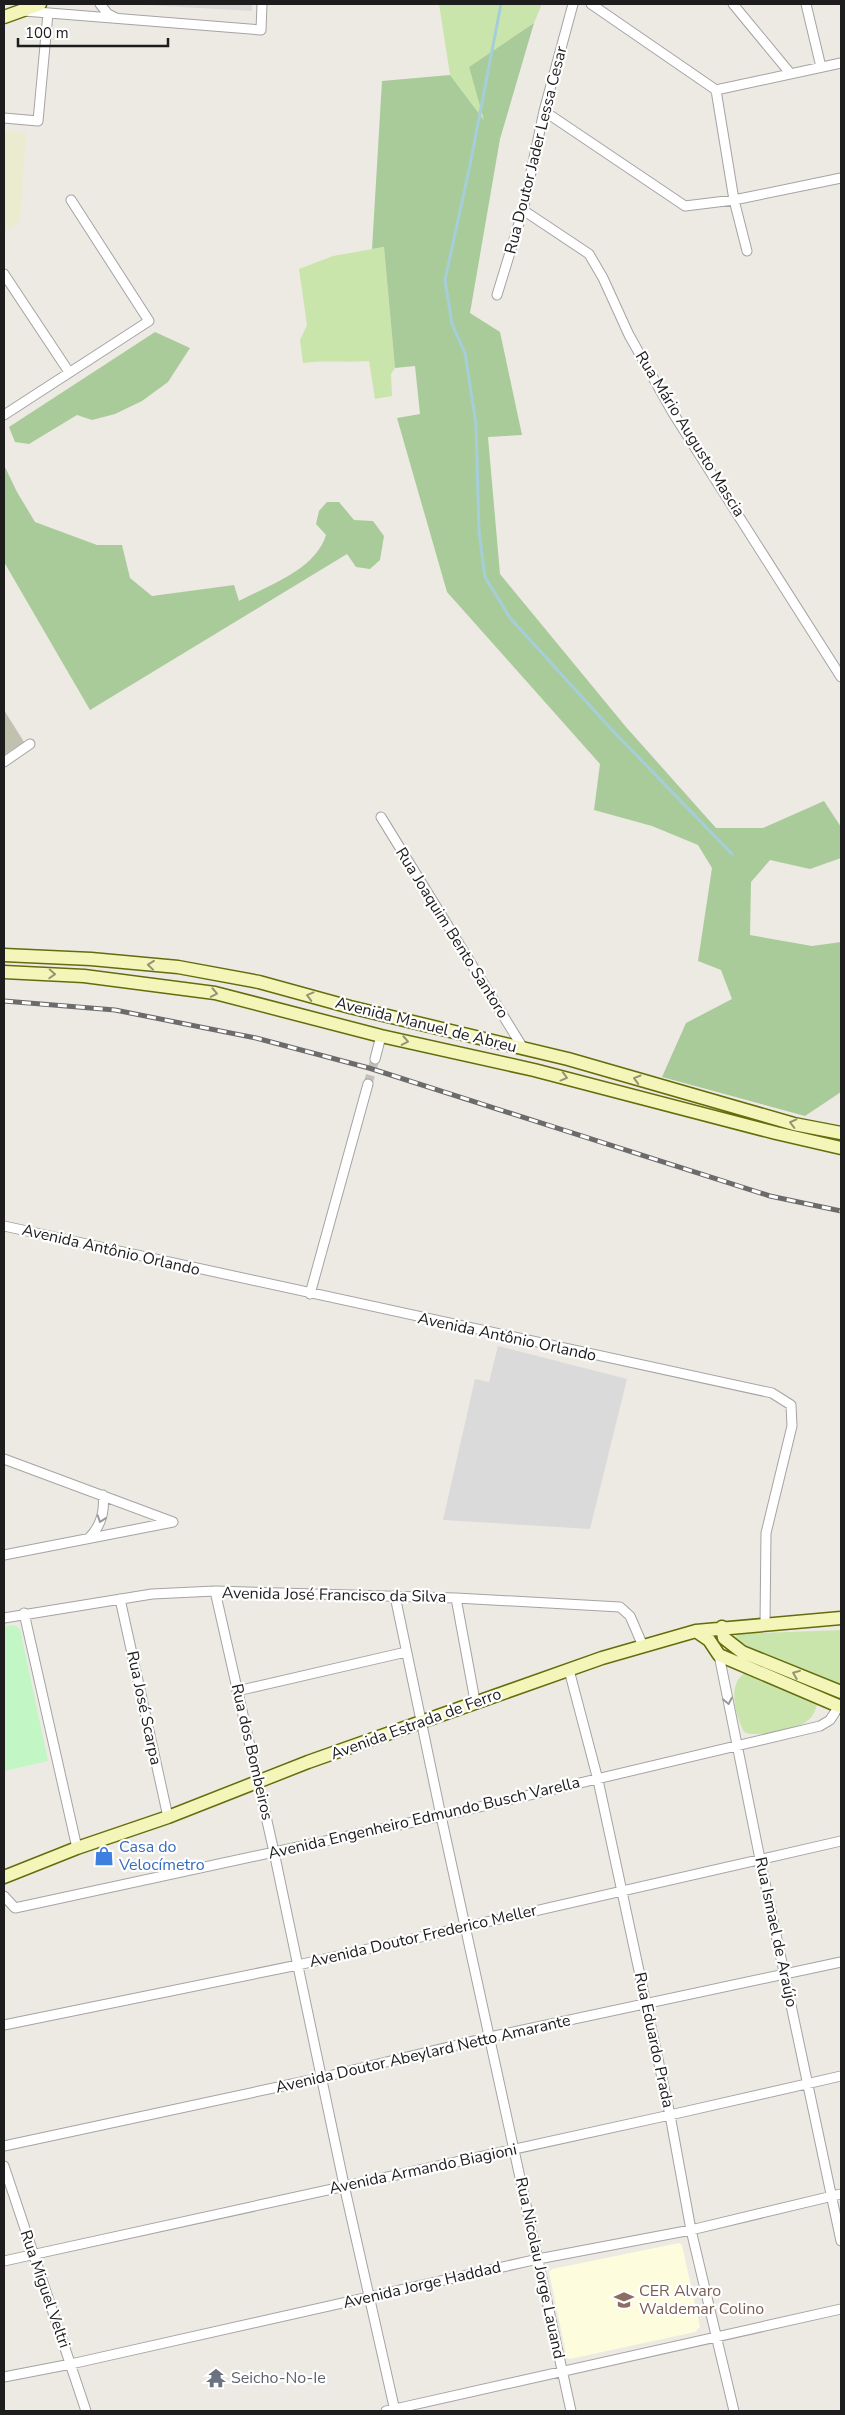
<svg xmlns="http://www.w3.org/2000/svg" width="845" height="2415" font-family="'Nunito Sans',sans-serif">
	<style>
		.residential { fill: #dbdada }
		.education { fill: #fdfcdc }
		.construction { fill: #c1c1af }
		.farmland { fill: #eaebcf }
		.grass { fill: #c9e5ab }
		.forest { fill: #a9cb9a }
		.park { fill: #c2f6c5 }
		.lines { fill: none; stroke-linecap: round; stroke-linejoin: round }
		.stream { stroke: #a6ced9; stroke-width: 3 }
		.street-tunnel { stroke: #c3c1bb; stroke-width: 9; stroke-dasharray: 9 4.5; stroke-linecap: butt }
		.street-casing { stroke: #a4a4a4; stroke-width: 11 }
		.secondary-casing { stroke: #646d0b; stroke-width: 15 }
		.street { stroke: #fff; stroke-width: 9 }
		.secondary { stroke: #f4f5b9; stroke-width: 12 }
		.rail-casing { stroke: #6b6b6b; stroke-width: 5 }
		.rail { stroke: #fff; stroke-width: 3; stroke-dasharray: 9; stroke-linecap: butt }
		.oneway { stroke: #939473 }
		.oneway2 { stroke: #999 }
		.labels { text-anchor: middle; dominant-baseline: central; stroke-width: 4.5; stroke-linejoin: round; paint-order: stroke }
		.street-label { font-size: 16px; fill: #1d1d1d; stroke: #fff }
		.shop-label { font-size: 16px; fill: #366cbe; stroke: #fff; text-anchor: start }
		.education-label { font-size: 16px; fill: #785e54; stroke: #fff; text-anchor: start }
		.worship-label { font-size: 16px; fill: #5b616d; stroke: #fff; text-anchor: start }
	</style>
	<rect width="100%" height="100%" fill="#edeae3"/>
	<!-- residential -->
	<path class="residential" d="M 129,4 L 252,4 L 252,11 Z
		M 498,1346 L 627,1379 L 590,1529 L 443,1520 L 475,1379 L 489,1382 Z"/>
	<!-- education -->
	<path class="education" d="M 679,2243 L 682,2245 L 700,2327 L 695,2332 L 570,2359 L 567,2358 L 549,2272 L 552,2269 Z"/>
	<!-- construction -->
	<path class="construction" d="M 4,710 L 24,742 L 4,755 Z"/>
	<!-- farmland -->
	<path class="farmland" d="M 4,131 L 26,133 L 20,221 L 4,232 Z"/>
	<!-- grass -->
	<path class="grass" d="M 439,4 L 542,4 L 534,23 L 469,67 L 485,121 L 450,75 Z
		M 384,247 L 395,368 L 391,374 L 392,396 L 375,399 L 369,361 C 346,363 325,360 303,363 L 300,340 L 307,325 L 299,269 L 333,256 Z
		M 841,1630 L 841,1685 L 766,1655 L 734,1639 L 737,1634 Z
		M 748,1672 L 814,1700 L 817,1705 C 815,1711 813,1717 807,1721 C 797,1730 755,1738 744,1732 C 736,1717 725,1680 748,1672 Z"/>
	<!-- forest -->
	<path class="forest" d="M 534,23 L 500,139 L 470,313 L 500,332 L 522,435 L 488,437 L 500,574 L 626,727 L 716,828 L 763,828 L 824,801 L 841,827 L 841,858 L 810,869 L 770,860 L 751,882 L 750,935 L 812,946 L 841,942 L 841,1092 L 805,1116 L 662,1077 L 686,1023 L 732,999 L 721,970 L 698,961 L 712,868 L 698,845 L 652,826 L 594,810 L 600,764 L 447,592 L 397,418 L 420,414 L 415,366 L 395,368 L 384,247 L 372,249 L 382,81 L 450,75 L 484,120 L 469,67 Z
		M 155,332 L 190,348 L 168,382 L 142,401 L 115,414 L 92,420 L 77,415 L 29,444 L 15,442 L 9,427 Z
		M 4,465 L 17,492 L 35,522 L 97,545 L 122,545 L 130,578 L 152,596 L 234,585 L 239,601 C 269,585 315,570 326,535 L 316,524 L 319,511 L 327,502 L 339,502 L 354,520 L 373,521 L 384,536 L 380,560 L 370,569 L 356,567 L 347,554 L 90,710 L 4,562 Z"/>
	<!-- park -->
	<path class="park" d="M 14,1625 L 20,1629 L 48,1761 L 4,1771 L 4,1627 Z"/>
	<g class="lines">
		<!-- stream -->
		<path class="stream" d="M 501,4 L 470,165 L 445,280 L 452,324 L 465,353 L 476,424 L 479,531 L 485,577 L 510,618 L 614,732 L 732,854"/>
		<!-- street-tunnel -->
		<path class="street-tunnel" d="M 368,1084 L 375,1059"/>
		<defs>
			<path id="street" d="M 100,4 L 108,14 L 116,18
				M 591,4 L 716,90 L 841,63
				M 733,4 L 790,73
				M 806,4 L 821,67
				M 24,11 L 261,30 L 262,4
				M 716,90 L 734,200 L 747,251
				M 544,111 L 685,206 L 734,200 L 841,178
				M 4,118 L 38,121 L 48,13
				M 523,210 L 589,254 L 603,278 L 629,335 L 673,413 L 841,677
				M 4,274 L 69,372
				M 497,295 L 523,210 L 544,111 L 573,4
				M 4,415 L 149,321 L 71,200
				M 4,762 L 30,744
				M 381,817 L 523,1048
				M 375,1059 L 381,1036
				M 4,1226 L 772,1393 L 791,1405 L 792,1426 L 766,1533 L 765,1624
				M 310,1294 L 368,1084
				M 4,1459 L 173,1522
				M 89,1538 C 101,1526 105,1512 103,1495
				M 4,1555 L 173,1522
				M 215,1591 L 274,1852 L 344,2185 L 395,2411
				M 395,1596 L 441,1816 L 571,2411
				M 456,1598 L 475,1701
				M 120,1599 L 168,1817
				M 24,1613 L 77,1848
				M 4,1618 L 152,1594 L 215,1591 L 456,1598 L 620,1607 L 630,1616 L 643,1646
				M 719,1655 L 760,1859 L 841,2241
				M 569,1670 L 598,1780 L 670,2115 L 691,2230 L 734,2411
				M 237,1691 L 406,1652
				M 4,1896 L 15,1908 L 441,1816 L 820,1726 L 830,1720 L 839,1706
				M 4,2025 L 298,1965 L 841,1841
				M 4,2146 L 320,2078 L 490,2037 L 841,1962
				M 4,2166 L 86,2411
				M 4,2261 L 670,2115 L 841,2076
				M 4,2377 L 71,2364 L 538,2259 L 691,2230 L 841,2194
				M 386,2411 L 841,2309"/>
			<path id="secondary" d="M 4,17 L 40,4
				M 4,955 L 91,959 L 178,967 L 259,982 L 350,1007 L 568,1059 L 794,1124 L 841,1133
				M 4,972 L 84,976 L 215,993 L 381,1036 L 534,1070 L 776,1133 L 841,1148
				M 722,1627 L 724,1638 L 742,1652 L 841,1692
				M 696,1631 L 709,1640 L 719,1655 L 841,1707
				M 4,1877 L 77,1848 L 168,1817 L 308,1762 L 602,1658 L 696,1631 L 841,1618"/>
		</defs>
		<!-- street casing -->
		<use href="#street" class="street-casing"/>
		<!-- secondary casing -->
		<use href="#secondary" class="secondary-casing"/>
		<!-- street -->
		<use href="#street" class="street"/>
		<!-- secondary -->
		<use href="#secondary" class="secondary"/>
		<defs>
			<path id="rail" d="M 4,1001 L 115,1010 L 256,1038 L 369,1068 L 770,1196 L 841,1211"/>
		</defs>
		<!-- rail casing -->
		<use href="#rail" class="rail-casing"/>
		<!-- rail -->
		<use href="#rail" class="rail"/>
	</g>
	<!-- one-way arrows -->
	<defs><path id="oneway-chevron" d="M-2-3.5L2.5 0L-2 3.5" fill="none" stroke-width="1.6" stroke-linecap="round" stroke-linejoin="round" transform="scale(1.25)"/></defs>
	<g class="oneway">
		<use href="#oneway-chevron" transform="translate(151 965) rotate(-174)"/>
		<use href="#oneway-chevron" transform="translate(52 974) rotate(3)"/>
		<use href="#oneway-chevron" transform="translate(214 993) rotate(11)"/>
		<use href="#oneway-chevron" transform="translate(310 996) rotate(-165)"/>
		<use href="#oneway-chevron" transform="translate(405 1041) rotate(11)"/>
		<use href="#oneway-chevron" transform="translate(564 1077) rotate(15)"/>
		<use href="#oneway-chevron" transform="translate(637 1079) rotate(-164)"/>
		<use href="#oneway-chevron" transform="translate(793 1123) rotate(-166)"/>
		<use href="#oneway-chevron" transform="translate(796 1674) rotate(-158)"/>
	</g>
	<g class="oneway2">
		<use href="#oneway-chevron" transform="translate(101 1519) rotate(109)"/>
		<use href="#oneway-chevron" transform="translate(728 1701) rotate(79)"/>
	</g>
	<!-- icons -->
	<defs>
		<symbol id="shop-bare" viewBox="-9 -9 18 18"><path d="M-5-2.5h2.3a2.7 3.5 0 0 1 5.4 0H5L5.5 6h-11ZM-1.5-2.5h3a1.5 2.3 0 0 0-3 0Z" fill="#3f7fe0" stroke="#fff" stroke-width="2.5" paint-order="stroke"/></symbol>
		<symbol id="school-bare" viewBox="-9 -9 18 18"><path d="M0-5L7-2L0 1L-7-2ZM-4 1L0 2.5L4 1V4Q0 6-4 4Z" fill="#8d6e63" stroke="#fff" stroke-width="2.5" paint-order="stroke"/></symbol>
		<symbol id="temple-bare" viewBox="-9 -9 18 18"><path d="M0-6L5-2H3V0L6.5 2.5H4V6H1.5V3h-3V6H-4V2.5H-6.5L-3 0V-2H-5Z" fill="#6b7280" stroke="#fff" stroke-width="2.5" paint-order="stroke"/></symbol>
	</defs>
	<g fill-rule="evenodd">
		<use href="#shop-bare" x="90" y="1842" width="28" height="28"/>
		<use href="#school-bare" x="610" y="2286" width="28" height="28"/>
		<use href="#temple-bare" x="202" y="2364" width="28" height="28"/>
	</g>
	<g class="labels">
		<!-- street labels -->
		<g class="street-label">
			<text transform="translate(536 150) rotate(-76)">Rua Doutor Jader Lessa Cesar</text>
			<text transform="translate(690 434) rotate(58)">Rua Mário Augusto Mascia</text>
			<text transform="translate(452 933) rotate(58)">Rua Joaquim Bento Santoro</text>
			<text transform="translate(426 1025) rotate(14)">Avenida Manuel de Abreu</text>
			<text transform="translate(111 1250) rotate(13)">Avenida Antônio Orlando</text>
			<text transform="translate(507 1337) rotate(12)">Avenida Antônio Orlando</text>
			<text transform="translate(334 1595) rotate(1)">Avenida José Francisco da Silva</text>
			<text transform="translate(144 1708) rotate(78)">Rua José Scarpa</text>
			<text transform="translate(416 1724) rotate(-20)">Avenida Estrada de Ferro</text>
			<text transform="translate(252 1752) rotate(77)">Rua dos Bombeiros</text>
			<text transform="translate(424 1818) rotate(-13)">Avenida Engenheiro Edmundo Busch Varella</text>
			<text transform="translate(776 1932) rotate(78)">Rua Ismael de Araújo</text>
			<text transform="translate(423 1936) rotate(-13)">Avenida Doutor Frederico Meller</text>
			<text transform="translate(654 2040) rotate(78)">Rua Eduardo Prada</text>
			<text transform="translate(423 2054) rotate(-13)">Avenida Doutor Abeylard Netto Amarante</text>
			<text transform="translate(423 2169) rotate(-12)">Avenida Armando Biagioni</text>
			<text transform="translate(540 2268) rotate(78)">Rua Nicolau Jorge Lauand</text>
			<text transform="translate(422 2285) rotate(-13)">Avenida Jorge Haddad</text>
			<text transform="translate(45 2289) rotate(71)">Rua Miguel Veltri</text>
		</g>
		<!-- shop labels -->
		<g class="shop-label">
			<text x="119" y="1847">Casa do<tspan x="119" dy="18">Velocímetro</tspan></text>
		</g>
		<!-- education labels -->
		<g class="education-label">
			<text x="639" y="2291">CER Alvaro<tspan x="639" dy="18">Waldemar Colino</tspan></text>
		</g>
		<!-- worship labels -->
		<g class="worship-label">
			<text x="231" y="2378">Seicho-No-Ie</text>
		</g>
	</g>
	<!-- border -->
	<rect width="845" height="2415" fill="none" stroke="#1d1d1d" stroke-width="10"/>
	<!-- scale -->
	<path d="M18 38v8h150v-8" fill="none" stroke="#1d1d1d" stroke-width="2.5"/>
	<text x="25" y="38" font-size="15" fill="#1d1d1d" stroke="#ffffff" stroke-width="4" paint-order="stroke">100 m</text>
</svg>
